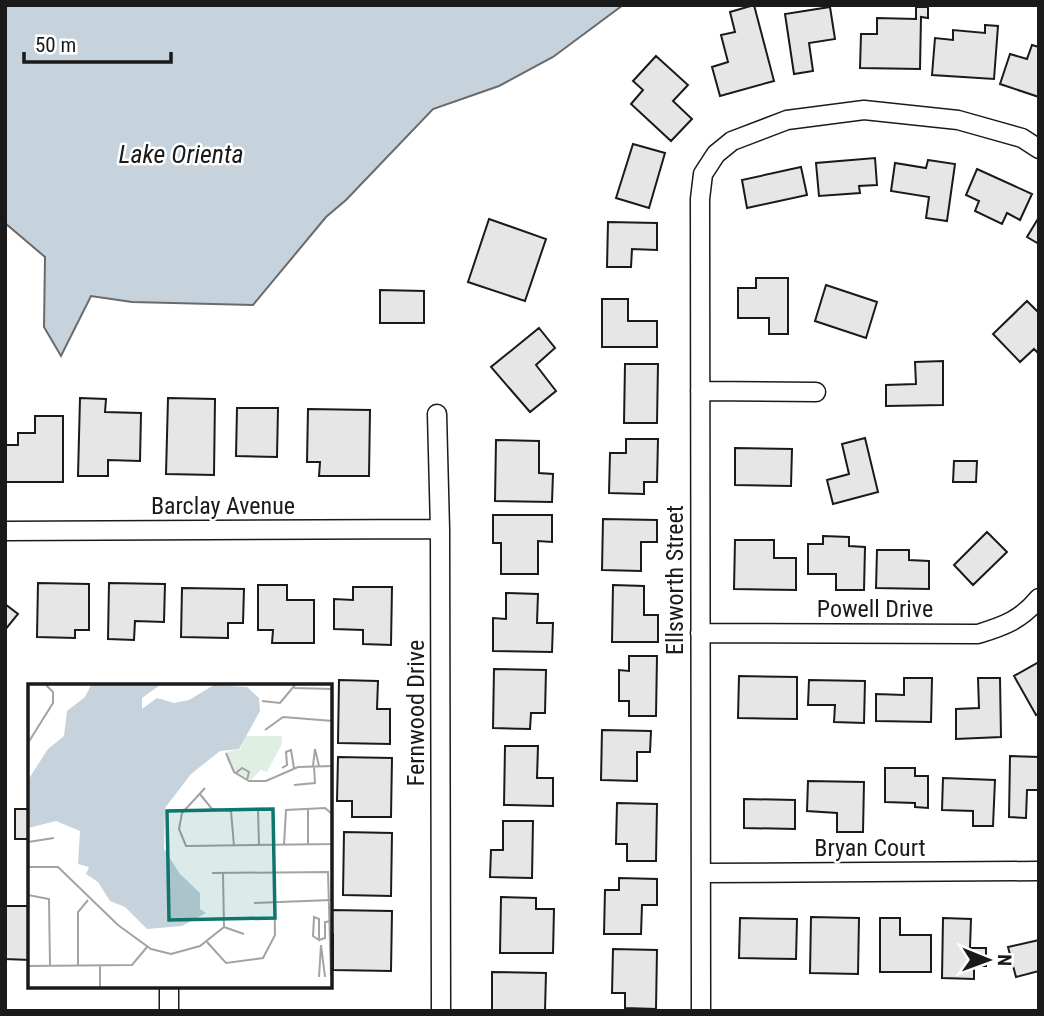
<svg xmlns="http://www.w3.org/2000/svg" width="1044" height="1016" font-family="'Roboto Condensed',sans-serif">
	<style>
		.water { fill: #c6d2dc; stroke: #6a6a6a; stroke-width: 2 }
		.building { fill: #e6e6e6; stroke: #1a1a1a; stroke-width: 2 }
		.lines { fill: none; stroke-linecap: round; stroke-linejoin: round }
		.street-casing { stroke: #1a1a1a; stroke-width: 21 }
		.street { stroke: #fff; stroke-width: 18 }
		.labels { text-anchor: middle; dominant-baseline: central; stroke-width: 5; stroke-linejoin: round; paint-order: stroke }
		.street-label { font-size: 24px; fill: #1a1a1a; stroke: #fff }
		.water-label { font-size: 26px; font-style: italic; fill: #1a1a1a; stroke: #fff }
		.inset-road { fill: none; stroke: #a3a3a3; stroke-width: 2 }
		.view { fill: #0f766e; fill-opacity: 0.15; stroke: #0f766e; stroke-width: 3.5 }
		.inset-edge { fill: none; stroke: #1a1a1a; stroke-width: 3.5 }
	</style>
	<rect width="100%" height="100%" fill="#fff"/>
	<!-- water -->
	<path class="water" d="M 5,5 L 623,5 L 553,57 L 499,86 L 433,109 L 346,200 L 326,217 L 253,305 L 132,302 L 91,296 L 61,356 L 44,327 L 45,257 L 5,223 Z"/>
	<!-- building -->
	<path class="building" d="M 754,5 L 774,81 L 720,96 L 712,67 L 728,62 L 721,35 L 735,32 L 730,12 Z
		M 830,7 L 835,39 L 809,43 L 813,71 L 794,74 L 785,14 Z
		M 916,7 L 928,7 L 928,18 L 921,17 L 920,69 L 860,68 L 861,34 L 877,34 L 877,18 L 916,19 Z
		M 985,25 L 998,26 L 994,79 L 932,75 L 935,38 L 953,40 L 953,30 L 985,33 Z
		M 1032,45 L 1039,47 L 1039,97 L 1000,84 L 1010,54 L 1027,59 Z
		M 656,56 L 688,85 L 673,101 L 692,119 L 671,141 L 631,104 L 643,90 L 633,81 Z
		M 633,144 L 665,153 L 649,208 L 616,198 Z
		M 875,158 L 877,185 L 859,186 L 860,193 L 819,196 L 816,163 Z
		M 928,160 L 955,164 L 947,221 L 926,218 L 929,197 L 891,191 L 895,163 L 926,168 Z
		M 801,167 L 807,195 L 747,208 L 742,180 Z
		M 977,169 L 1032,194 L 1020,220 L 1007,213 L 1002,224 L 975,211 L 979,201 L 966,195 Z
		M 1039,217 L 1039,244 L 1027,237 Z
		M 489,219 L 546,239 L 525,301 L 468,282 Z
		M 608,222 L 657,223 L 657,250 L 632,249 L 631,267 L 607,267 Z
		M 756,278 L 788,278 L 788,334 L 769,334 L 769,318 L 738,318 L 738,288 L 756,288 Z
		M 826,285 L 877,302 L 866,338 L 815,321 Z
		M 380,290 L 424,291 L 424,323 L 380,323 Z
		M 602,299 L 628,299 L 628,321 L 657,321 L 657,347 L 602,347 Z
		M 1027,301 L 1039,313 L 1039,354 L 1034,349 L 1020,362 L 993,334 Z
		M 539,328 L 555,348 L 536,365 L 556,391 L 530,412 L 491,367 Z
		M 943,361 L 943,405 L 886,406 L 886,385 L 916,384 L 915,362 Z
		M 625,364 L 658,364 L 657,423 L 624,423 Z
		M 80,398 L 106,399 L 105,412 L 141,413 L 140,461 L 108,460 L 108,476 L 78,476 Z
		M 168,398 L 215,399 L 214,475 L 166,474 Z
		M 237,408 L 278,408 L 277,457 L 236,456 Z
		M 308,409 L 370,410 L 369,476 L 319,476 L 320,462 L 307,462 Z
		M 35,416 L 63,416 L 63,482 L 5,482 L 5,445 L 18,445 L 18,433 L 35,433 Z
		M 865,438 L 878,492 L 833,504 L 827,480 L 849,474 L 842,444 Z
		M 626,439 L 658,439 L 657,482 L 644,482 L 644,494 L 609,493 L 610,453 L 626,453 Z
		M 496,440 L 539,441 L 539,473 L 553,474 L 552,502 L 495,501 Z
		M 735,448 L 792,449 L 791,486 L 735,485 Z
		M 954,461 L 977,461 L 976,482 L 953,482 Z
		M 493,515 L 552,515 L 552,542 L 538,541 L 538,574 L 501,574 L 501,543 L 493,543 Z
		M 603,519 L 657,520 L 657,542 L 641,542 L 641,571 L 602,570 Z
		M 987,532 L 1007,552 L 973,585 L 954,565 Z
		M 823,536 L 849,537 L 849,546 L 865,547 L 864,590 L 836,590 L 836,574 L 808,574 L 808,544 L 823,544 Z
		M 735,540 L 774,540 L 774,558 L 796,558 L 796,590 L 734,589 Z
		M 877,550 L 909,550 L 909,560 L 929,561 L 929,589 L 876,588 Z
		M 38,583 L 89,584 L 89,630 L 75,630 L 75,638 L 37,637 Z
		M 109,583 L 165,584 L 164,622 L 135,621 L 134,640 L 108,639 Z
		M 258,585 L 287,585 L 287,600 L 314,600 L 314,643 L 272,643 L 273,630 L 258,630 Z
		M 613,585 L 644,586 L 644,615 L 658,615 L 658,642 L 612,642 Z
		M 353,587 L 392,587 L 391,645 L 363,644 L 363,630 L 334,629 L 334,599 L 353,600 Z
		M 182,588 L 244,589 L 243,623 L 228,623 L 228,638 L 181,637 Z
		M 506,593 L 538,594 L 537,623 L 553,623 L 552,652 L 493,651 L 493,618 L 506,619 Z
		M 5,604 L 18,614 L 5,630 Z
		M 629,656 L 657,656 L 656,716 L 629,716 L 629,701 L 619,701 L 619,670 L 629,671 Z
		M 1039,662 L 1039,714 L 1036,715 L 1014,676 Z
		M 494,669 L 546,670 L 545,713 L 531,713 L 530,729 L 493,728 Z
		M 739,676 L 797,677 L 797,719 L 738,718 Z
		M 904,678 L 932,678 L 931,722 L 876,721 L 876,694 L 904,695 Z
		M 978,678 L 1000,678 L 1001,737 L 956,739 L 956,709 L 979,708 Z
		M 339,680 L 378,681 L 377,709 L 390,709 L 390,744 L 338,743 Z
		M 809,680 L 865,681 L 864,723 L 834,722 L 835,705 L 808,705 Z
		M 602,730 L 651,731 L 650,752 L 637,752 L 637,781 L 601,780 Z
		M 505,746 L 538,746 L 537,778 L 553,778 L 553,806 L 504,805 Z
		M 1010,756 L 1039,757 L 1039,790 L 1027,790 L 1026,818 L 1009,817 Z
		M 338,757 L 392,758 L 391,817 L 352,817 L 352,801 L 337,801 Z
		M 885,768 L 915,768 L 915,776 L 928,776 L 928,808 L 915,807 L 915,803 L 885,802 Z
		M 943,778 L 995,780 L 993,826 L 973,826 L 973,811 L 942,810 Z
		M 808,781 L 864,782 L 863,832 L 837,832 L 837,813 L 807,811 Z
		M 744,799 L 795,800 L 795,829 L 744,828 Z
		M 617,803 L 657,804 L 656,861 L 627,861 L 627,844 L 616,844 Z
		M 15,809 L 30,809 L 30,839 L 15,839 Z
		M 503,821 L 533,821 L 532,878 L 490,877 L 491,850 L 503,850 Z
		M 344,832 L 392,833 L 391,896 L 343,895 Z
		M 619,878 L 657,879 L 657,905 L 642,905 L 641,934 L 604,934 L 605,890 L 619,890 Z
		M 501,897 L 536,898 L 536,909 L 554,909 L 553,953 L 500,953 Z
		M 5,906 L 30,906 L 30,960 L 5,959 Z
		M 331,910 L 392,911 L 391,971 L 333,970 L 333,934 L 331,934 Z
		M 811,917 L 859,918 L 858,974 L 810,973 Z
		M 740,918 L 797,919 L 796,959 L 739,958 Z
		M 880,918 L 900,918 L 900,935 L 931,935 L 931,972 L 880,972 Z
		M 943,918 L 971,919 L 970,948 L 986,948 L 986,966 L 974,966 L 974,979 L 942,978 Z
		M 1039,940 L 1039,971 L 1016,977 L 1008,947 Z
		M 613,949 L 657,950 L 656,1009 L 625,1008 L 625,993 L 612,993 Z
		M 492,972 L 546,973 L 545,1011 L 492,1011 Z"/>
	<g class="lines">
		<defs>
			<path id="street" d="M 700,391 L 816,392
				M 437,414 L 440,529 L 441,1011
				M 5,531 L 440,529
				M 700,633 L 978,634 C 1004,626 1021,620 1039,598
				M 701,873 L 1038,871
				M 169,1011 L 169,986
				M 701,1011 L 700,199 L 703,174 L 716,154 L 732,141 L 787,120 L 864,110 L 958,120 L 1022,138 L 1039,149"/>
		</defs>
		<!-- street casing -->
		<use href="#street" class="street-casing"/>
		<!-- street -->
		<use href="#street" class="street"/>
	</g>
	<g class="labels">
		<!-- street labels -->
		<g class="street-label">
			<text x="223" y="506">Barclay Avenue</text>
			<text transform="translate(675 580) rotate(-90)">Ellsworth Street</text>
			<text x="875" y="609">Powell Drive</text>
			<text transform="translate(416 713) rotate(-90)">Fernwood Drive</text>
			<text x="870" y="848">Bryan Court</text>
		</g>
		<!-- water labels -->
		<g class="water-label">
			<text x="181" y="154">Lake Orienta</text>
		</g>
	</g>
	<!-- overview -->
	<g transform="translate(28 684)">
		<rect width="304" height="304" fill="#fff"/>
		<path d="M 218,52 L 254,52 L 254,60 L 239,88 L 233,86 L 223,96 L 206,87 L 199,76 L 199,68 L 212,65 Z" fill="#e0efe3"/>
		<path d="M 63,1 L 132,1 L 114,14 L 114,25 L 129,14 L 146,19 L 161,16 L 186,1 L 219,3 L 231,14 L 232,27 L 211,65 L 192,67 L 163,90 L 137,124 L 136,165 L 152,190 L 172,209 L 172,225 L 178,229 L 154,242 L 119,245 L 97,223 L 82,217 L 70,198 L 58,190 L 61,183 L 50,180 L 52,147 L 28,137 L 0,144 L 0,96 L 20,65 L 36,52 L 39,27 L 57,13 Z" fill="#c6d2dc"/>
		<path class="inset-road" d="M 266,4 L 305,5M 234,17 L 252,19 L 267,1M 237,46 L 255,33 L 305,37M 0,59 L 25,19 L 25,8 L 18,1M 198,69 L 206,88 L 221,97 L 238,97 L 270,83 L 305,82M 285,82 L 287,65 L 291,82M 254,84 L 259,81 L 258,68 L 263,66 L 266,84M 208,89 L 214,84 L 221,88 L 219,96M 266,101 L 287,99 L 286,82M 177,104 L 154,129 L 151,145 L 158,162 L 305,160M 171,109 L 184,125 L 203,127 L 206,162M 280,124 L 280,160M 230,126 L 231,161M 0,158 L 26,154M 256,161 L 258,126 L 297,124 L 304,130 L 304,160M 0,183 L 30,183 L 90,241 L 123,265 L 143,270 L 172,262 L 196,243 L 195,189M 184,189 L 300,188 L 303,293M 0,211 L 21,215 L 22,281M 226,219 L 303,216M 286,233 L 291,235 L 291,256 L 285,252 ZM 196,243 L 216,250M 291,256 L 297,254 L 297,238 L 303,237M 179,258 L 198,279 L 235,274 L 247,251 L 246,188M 0,282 L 104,281 L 119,263M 50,282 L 50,228 L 60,216M 72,282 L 72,304M 291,293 L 293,261 L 297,293"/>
		<path class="view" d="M 245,125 L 247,234 L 141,236 L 139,127 Z"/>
		<rect width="304" height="304" class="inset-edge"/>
	</g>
	<!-- border -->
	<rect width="1044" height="1016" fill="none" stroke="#1a1a1a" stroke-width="14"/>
	<!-- north arrow -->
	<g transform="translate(988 960) rotate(91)" stroke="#ffffff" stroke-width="5" paint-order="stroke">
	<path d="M0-5L12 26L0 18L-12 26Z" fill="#1a1a1a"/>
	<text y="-10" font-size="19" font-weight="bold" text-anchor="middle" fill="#1a1a1a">N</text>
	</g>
	<!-- scale -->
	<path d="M24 52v10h147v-10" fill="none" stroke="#1a1a1a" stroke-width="3.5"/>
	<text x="35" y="52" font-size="21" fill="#1a1a1a" stroke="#ffffff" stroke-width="5" paint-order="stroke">50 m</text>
</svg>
